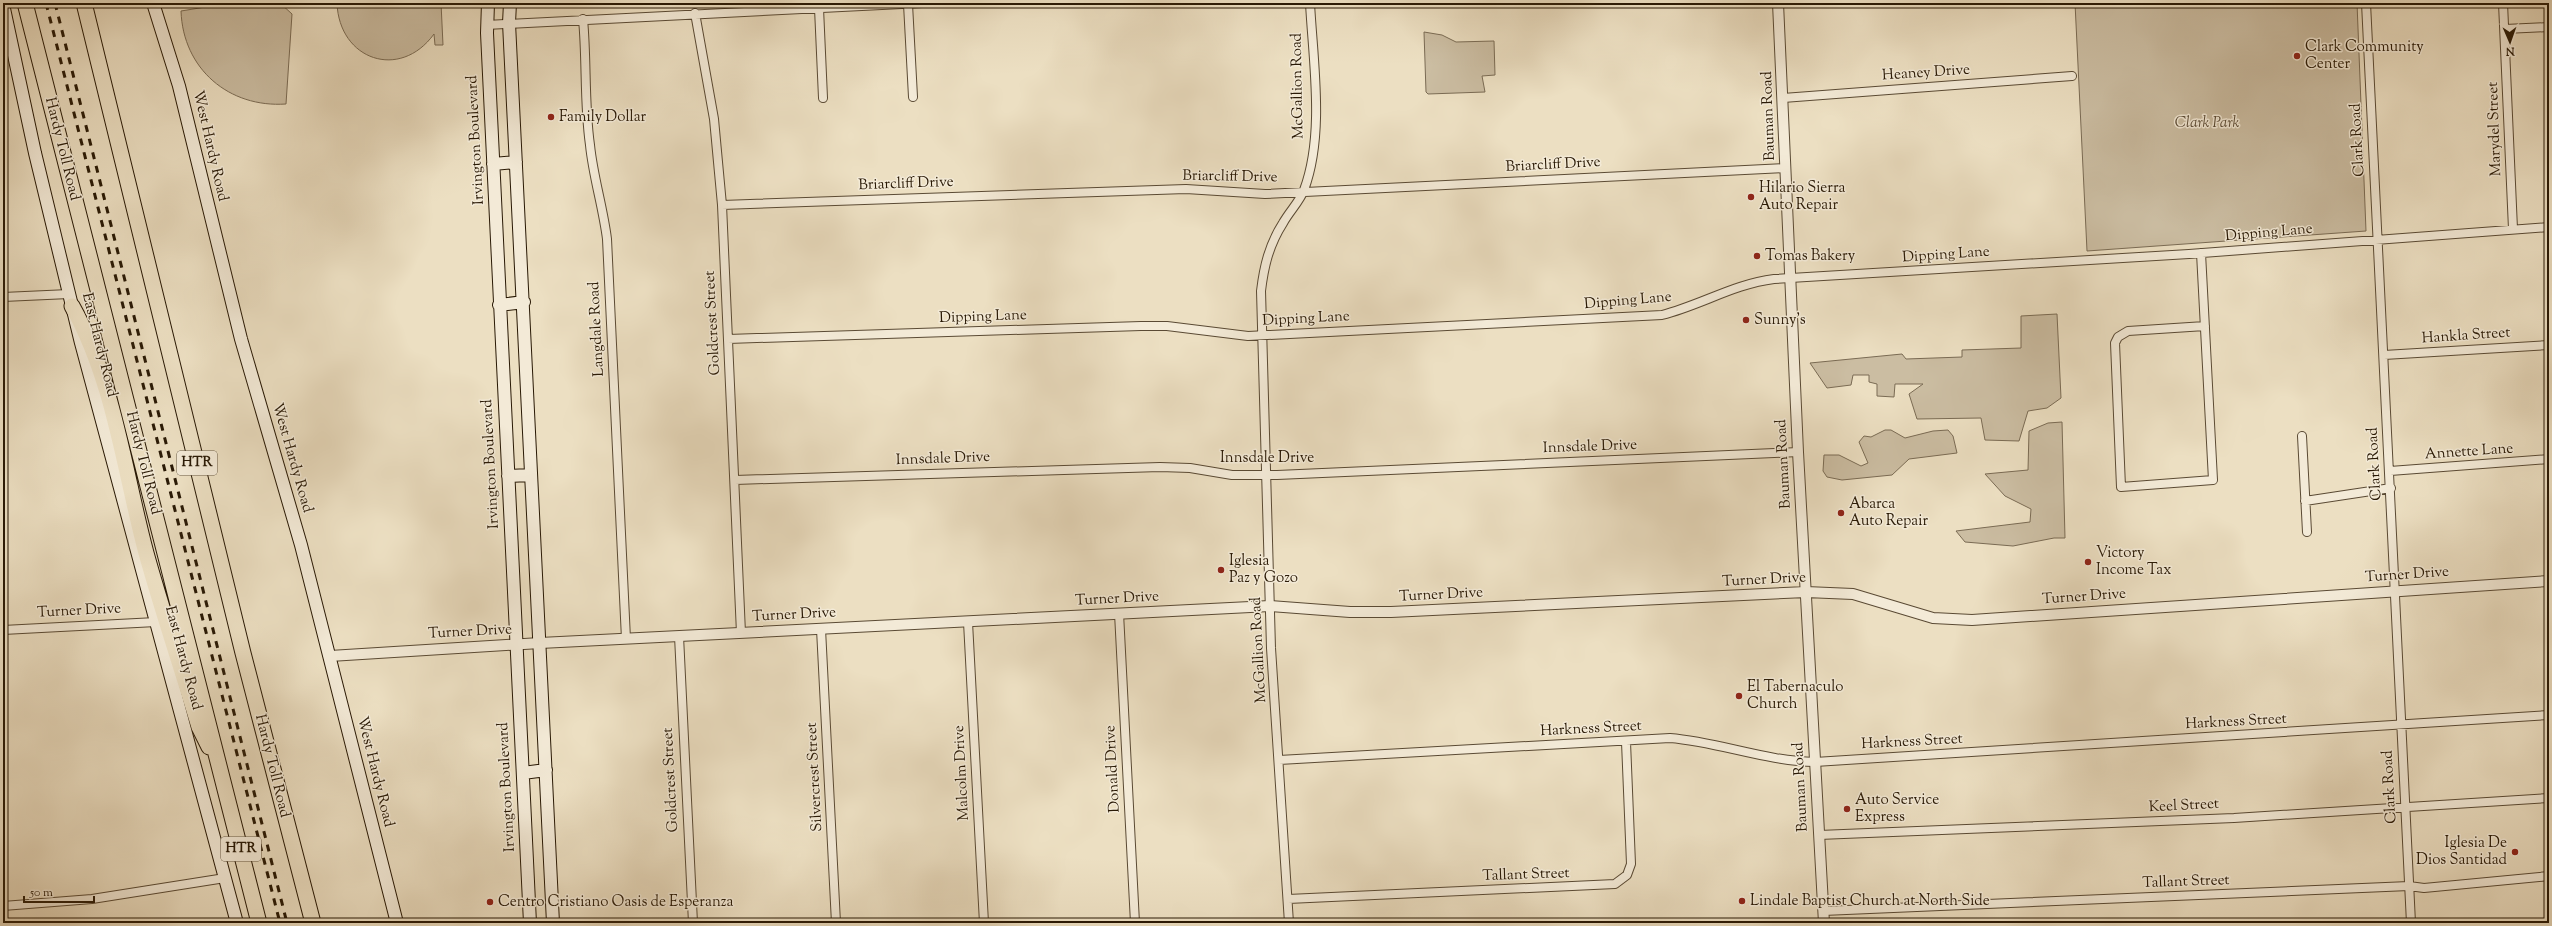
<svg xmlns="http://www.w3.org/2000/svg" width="2552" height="926" font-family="'Sorts Mill Goudy',serif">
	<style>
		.green { fill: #cbbda2; stroke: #7a6b54 }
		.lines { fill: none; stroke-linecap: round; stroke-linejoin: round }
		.minor-casing { stroke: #5a4a34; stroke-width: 10 }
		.tertiary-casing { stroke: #5a4a34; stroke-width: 12 }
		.secondary-casing { stroke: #291905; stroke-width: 14 }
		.motorway-casing { stroke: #291905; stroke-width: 17 }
		.minor { stroke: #f3ead7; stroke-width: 8 }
		.tertiary { stroke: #f3ead7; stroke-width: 10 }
		.secondary { stroke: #f3ead7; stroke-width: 12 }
		.motorway { stroke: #ecdfc2; stroke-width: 15 }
		.rail { stroke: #291905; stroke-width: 3; stroke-dasharray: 7 7; stroke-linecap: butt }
		.poi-dot { fill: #8f2418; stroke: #f3ead7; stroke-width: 1.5 }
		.labels { text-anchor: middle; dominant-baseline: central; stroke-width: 3; stroke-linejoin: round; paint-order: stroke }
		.shield { fill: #f3ead7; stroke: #665844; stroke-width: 1 }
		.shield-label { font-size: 14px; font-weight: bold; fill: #291905 }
		.poi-label { font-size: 15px; fill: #291905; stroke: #f3ead7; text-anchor: start }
		.street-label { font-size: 15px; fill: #291905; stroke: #f3ead7 }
		.park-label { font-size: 15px; font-style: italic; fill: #5a4a34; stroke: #f3ead7 }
	</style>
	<rect width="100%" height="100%" fill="#ecdfc2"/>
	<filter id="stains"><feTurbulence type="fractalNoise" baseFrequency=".005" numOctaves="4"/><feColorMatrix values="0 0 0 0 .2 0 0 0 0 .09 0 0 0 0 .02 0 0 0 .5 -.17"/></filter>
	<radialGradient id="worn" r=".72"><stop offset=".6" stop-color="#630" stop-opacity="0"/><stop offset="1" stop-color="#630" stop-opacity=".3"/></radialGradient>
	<!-- green -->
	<path class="green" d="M 230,3 L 280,3 L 292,14 L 286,104 C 229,108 183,69 181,11 Z
		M 337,3 L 441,3 L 443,45 L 435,45 L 434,34 C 400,81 339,60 337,3 Z
		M 2075,3 L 2357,3 L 2366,231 L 2087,251 Z
		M 1424,32 L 1442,35 L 1456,42 L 1494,41 L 1495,75 L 1482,76 L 1485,92 L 1428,94 L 1426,92 Z
		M 2057,314 L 2061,398 L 2047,408 L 2028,411 L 2019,441 L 1985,440 L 1981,418 L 1917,419 L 1909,394 L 1923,384 L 1895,384 L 1894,397 L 1877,396 L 1877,384 L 1869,382 L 1869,375 L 1853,375 L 1851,385 L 1827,388 L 1810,363 L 1902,354 L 1906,359 L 1962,357 L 1962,350 L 2021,348 L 2021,316 Z
		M 2062,422 L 2065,538 L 2054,538 L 2013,546 L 1965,542 L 1956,531 L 2030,522 L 2031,509 L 2005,496 L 1985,474 L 2028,470 L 2029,431 L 2048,423 Z
		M 1885,430 L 1891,430 L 1905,438 L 1933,431 L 1948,430 L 1953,436 L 1957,453 L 1909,459 L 1892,475 L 1842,480 L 1827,477 L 1823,471 L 1824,455 L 1839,455 L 1861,466 L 1868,463 L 1859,442 L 1864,436 L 1871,437 Z"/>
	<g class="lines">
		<defs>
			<path id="minor" d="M 2366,3 L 2411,923
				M 2503,3 L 2513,229
				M 908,4 L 913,97
				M 819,8 L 823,98
				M 695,13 L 714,119 L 722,205 L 741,633
				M 583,19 C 587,61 584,103 590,145 C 593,176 603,207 607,239 L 626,639
				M 486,25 L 922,3
				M 2505,29 L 2549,27
				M 3,47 L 13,46
				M 1783,98 L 2072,76
				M 722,205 L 1186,189 L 1265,194 L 1786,168
				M 2201,253 L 2213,480 L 2121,487 L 2115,343 L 2118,337 L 2128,331 L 2205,326
				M 3,297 L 69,294
				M 728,339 L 1141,326 L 1167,326 L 1248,336 L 1662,315 C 1701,305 1734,284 1774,279 L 2189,254 L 2549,227
				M 2384,355 L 2549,345
				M 2302,436 L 2307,532
				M 2390,471 L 2549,459
				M 735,480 L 1160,467 L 1190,468 L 1232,475 L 1277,475 L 1798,452
				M 2305,501 L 2391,488
				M 1119,613 L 1135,923
				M 968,622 L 984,923
				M 821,629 L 836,923
				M 3,630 L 156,622
				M 679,636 L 693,923
				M 1279,760 L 1670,738 C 1719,742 1765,761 1815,762 L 2549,715
				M 1819,835 L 2234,818 L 2549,798
				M 1288,899 L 1615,884 L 1627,875 L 1631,864 L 1626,742
				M 3,906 L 92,899 L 225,878
				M 1823,911 L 2409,886 L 2424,888 L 2549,876
				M 1289,923 L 1271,648 L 1261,291 C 1264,266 1269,245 1283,223 C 1289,212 1300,201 1304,190 C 1325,134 1313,61 1310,3"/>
			<path id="tertiary" d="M 1778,3 L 1798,452 L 1824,923
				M 330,656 L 540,643 L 1270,606 L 1350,612 L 1391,612 L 1806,592 L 1853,594 L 1933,618 L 1972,620 L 2549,581"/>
			<path id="secondary" d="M 153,3 L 179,86 L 241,339 L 301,545 L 397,923
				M 488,3 L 487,33 L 530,923
				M 510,3 L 509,23 L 553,923
				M 3,4 L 35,153 L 81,343 L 237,923
				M 493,164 L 516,162
				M 499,305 L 524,302
				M 508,476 L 531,475
				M 523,773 L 546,770"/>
			<path id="motorway" d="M 25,3 L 259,923
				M 84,3 L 243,653 L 313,923
				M 72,306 C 114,381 124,471 146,553 C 162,611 182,669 199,727 L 209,747"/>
		</defs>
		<!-- minor casing -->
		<use href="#minor" class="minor-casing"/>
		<!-- tertiary casing -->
		<use href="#tertiary" class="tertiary-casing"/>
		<!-- secondary casing -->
		<use href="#secondary" class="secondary-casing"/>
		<!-- motorway casing -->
		<use href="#motorway" class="motorway-casing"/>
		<!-- minor -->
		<use href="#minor" class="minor"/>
		<!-- tertiary -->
		<use href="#tertiary" class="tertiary"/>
		<!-- secondary -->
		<use href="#secondary" class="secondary"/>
		<!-- motorway -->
		<use href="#motorway" class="motorway"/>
		<!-- rail -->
		<path class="rail" d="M 46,3 L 280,923
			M 55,3 L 287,923"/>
	</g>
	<!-- markers -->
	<g class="poi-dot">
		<circle cx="2297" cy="56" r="4"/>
		<circle cx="551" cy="117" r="4"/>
		<circle cx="1751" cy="197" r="4"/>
		<circle cx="1757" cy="256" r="4"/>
		<circle cx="1746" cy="320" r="4"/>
		<circle cx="1841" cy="513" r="4"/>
		<circle cx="2088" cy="562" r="4"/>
		<circle cx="1221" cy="570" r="4"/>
		<circle cx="1739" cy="696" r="4"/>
		<circle cx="1847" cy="809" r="4"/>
		<circle cx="2515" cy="852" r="4"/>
		<circle cx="1742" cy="901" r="4"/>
		<circle cx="490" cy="902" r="4"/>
	</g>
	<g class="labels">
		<!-- shield labels -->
		<g class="shield">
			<rect x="177" y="451" width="40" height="24" rx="3"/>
			<rect x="221" y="837" width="40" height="24" rx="3"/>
		</g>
		<g class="shield-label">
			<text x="197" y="463">HTR</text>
			<text x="241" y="849">HTR</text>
		</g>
		<!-- poi labels -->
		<g class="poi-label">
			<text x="2305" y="47">Clark Community<tspan x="2305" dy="17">Center</tspan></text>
			<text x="559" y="117">Family Dollar</text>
			<text x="1759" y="188">Hilario Sierra<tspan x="1759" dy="17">Auto Repair</tspan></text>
			<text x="1765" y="256">Tomas Bakery</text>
			<text x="1754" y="320">Sunny's</text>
			<text x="1849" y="504">Abarca<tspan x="1849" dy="17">Auto Repair</tspan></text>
			<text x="2096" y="553">Victory<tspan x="2096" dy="17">Income Tax</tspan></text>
			<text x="1229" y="561">Iglesia<tspan x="1229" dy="17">Paz y Gozo</tspan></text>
			<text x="1747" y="687">El Tabernaculo<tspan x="1747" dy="17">Church</tspan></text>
			<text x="1855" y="800">Auto Service<tspan x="1855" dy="17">Express</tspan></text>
			<text x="2507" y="843" text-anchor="end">Iglesia De<tspan x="2507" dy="17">Dios Santidad</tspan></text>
			<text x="1750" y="901">Lindale Baptist Church at North Side</text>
			<text x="498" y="902">Centro Cristiano Oasis de Esperanza</text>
		</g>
		<!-- street labels -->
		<g class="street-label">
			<text transform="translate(1926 73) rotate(-4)">Heaney Drive</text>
			<text transform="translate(1298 86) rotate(-91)">McGallion Road</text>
			<text transform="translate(1769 116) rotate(-92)">Bauman Road</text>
			<text transform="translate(2495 129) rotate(-92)">Marydel Street</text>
			<text transform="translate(476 140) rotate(-93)">Irvington Boulevard</text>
			<text transform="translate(2358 140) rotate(-93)">Clark Road</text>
			<text transform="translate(210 146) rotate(77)">West Hardy Road</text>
			<text transform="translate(62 149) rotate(76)">Hardy Toll Road</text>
			<text transform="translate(1553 165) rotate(-3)">Briarcliff Drive</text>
			<text transform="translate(1230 177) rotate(1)">Briarcliff Drive</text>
			<text transform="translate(906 184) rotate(-2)">Briarcliff Drive</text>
			<text transform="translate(2269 233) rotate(-5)">Dipping Lane</text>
			<text transform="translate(1946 255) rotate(-4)">Dipping Lane</text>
			<text transform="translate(1628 301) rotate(-5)">Dipping Lane</text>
			<text transform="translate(983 317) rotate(-2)">Dipping Lane</text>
			<text transform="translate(1306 319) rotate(-3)">Dipping Lane</text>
			<text transform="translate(713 323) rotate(-93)">Goldcrest Street</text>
			<text transform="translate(597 329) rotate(-93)">Langdale Road</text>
			<text transform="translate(2466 336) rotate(-4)">Hankla Street</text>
			<text transform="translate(99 345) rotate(76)">East Hardy Road</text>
			<text transform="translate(1590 447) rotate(-2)">Innsdale Drive</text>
			<text transform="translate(2469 452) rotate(-4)">Annette Lane</text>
			<text transform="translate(292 458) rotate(74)">West Hardy Road</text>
			<text x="1267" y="458">Innsdale Drive</text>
			<text transform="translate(943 459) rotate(-2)">Innsdale Drive</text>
			<text transform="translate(143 463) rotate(76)">Hardy Toll Road</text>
			<text transform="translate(491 464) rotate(-93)">Irvington Boulevard</text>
			<text transform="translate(1784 464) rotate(-93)">Bauman Road</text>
			<text transform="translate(2375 464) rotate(-93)">Clark Road</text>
			<text transform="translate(2407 575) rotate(-4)">Turner Drive</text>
			<text transform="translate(1764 580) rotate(-3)">Turner Drive</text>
			<text transform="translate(1441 595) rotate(-3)">Turner Drive</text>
			<text transform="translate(2084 597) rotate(-4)">Turner Drive</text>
			<text transform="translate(1117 599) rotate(-3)">Turner Drive</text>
			<text transform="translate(79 611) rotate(-3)">Turner Drive</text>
			<text transform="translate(794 615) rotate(-3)">Turner Drive</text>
			<text transform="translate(470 632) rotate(-3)">Turner Drive</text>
			<text transform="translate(1259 650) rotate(-93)">McGallion Road</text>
			<text transform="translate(183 658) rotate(75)">East Hardy Road</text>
			<text transform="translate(2236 722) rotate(-3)">Harkness Street</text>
			<text transform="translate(1591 729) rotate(-3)">Harkness Street</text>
			<text transform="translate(1912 742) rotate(-3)">Harkness Street</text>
			<text transform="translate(272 766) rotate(76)">Hardy Toll Road</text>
			<text transform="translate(1113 769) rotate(-93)">Donald Drive</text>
			<text transform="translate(375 772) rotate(76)">West Hardy Road</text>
			<text transform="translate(962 773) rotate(-93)">Malcolm Drive</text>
			<text transform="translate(815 777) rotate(-93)">Silvercrest Street</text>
			<text transform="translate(671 780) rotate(-93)">Goldcrest Street</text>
			<text transform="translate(507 787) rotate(-93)">Irvington Boulevard</text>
			<text transform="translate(1801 787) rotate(-93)">Bauman Road</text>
			<text transform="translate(2390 787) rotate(-93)">Clark Road</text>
			<text transform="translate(2184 806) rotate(-3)">Keel Street</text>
			<text transform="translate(1526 875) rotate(-2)">Tallant Street</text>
			<text transform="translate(2186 882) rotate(-2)">Tallant Street</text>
		</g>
		<!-- park labels -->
		<g class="park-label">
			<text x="2207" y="123">Clark Park</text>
		</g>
	</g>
	<!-- margin -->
	<rect width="2552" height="926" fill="none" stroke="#ecdfc2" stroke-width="16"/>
	<rect x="4" y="4" width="2544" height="918" fill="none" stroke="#291905" stroke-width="2"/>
	<rect x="8" y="8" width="2536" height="910" fill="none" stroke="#291905"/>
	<!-- north arrow -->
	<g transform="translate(2510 42) rotate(178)" stroke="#f3ead7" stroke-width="3" paint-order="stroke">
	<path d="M0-3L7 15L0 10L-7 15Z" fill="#291905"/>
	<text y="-6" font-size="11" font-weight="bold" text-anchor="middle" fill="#291905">N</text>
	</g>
	<!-- scale -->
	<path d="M24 896v6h70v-6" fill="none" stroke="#291905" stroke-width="2"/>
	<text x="30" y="896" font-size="12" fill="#291905" stroke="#f3ead7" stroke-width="3" paint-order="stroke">50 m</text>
	<rect width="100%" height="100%" filter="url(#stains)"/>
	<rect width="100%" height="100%" fill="url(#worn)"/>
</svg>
